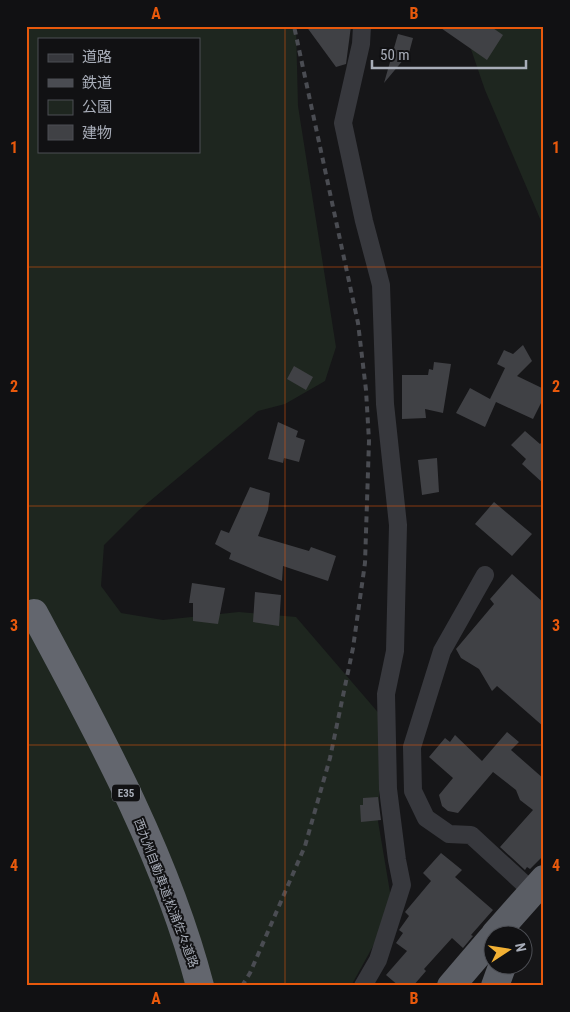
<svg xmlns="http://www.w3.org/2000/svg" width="570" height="1012" font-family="'Roboto Condensed','Noto Sans JP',sans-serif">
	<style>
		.green { fill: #1e261f; fill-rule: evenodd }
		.building { fill: #404145 }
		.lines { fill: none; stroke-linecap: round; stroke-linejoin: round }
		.minor { stroke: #37383d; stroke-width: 18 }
		.trunk { stroke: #5b5e65; stroke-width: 28 }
		.motorway { stroke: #63666e; stroke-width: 28 }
		.rail { stroke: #4a4c52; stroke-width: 4; stroke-dasharray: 6 5; stroke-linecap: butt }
		.grid { fill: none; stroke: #e8590c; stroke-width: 1; stroke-opacity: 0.55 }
		.labels { text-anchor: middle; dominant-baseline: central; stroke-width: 4; stroke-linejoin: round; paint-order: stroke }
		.shield { fill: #111113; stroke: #7b7e86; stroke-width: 1 }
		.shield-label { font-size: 11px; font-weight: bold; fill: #a8adb8 }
		.street-label { font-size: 12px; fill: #a8adb8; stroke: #111113 }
		.neatline { fill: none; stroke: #e8590c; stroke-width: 2 }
		.grid-label { font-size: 16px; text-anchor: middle; font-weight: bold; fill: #e8590c }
	</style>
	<rect width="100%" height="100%" fill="#161618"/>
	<!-- green -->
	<path class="green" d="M 26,26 L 296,26 L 298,106 L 336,347 L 325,381 L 285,404 L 258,411 L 138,511 L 104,545 L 101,586 L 121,613 L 163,620 L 239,612 L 296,617 L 382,717 L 378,821 L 393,910 L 351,986 L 26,986 ZM 39,39 L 199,39 L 199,151 L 39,151 Z
		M 463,26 L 544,26 L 544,228 L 485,90 Z"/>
	<!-- building -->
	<path class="building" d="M 306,26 L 351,26 L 346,64 L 336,67 Z
		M 438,26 L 490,26 L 503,35 L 487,60 Z
		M 398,34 L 413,38 L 409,53 L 384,83 Z
		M 523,345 L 532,361 L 517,376 L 544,389 L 544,397 L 533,419 L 496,402 L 485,427 L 456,413 L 470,388 L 490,399 L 505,368 L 497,364 L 504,350 L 513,354 Z
		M 434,362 L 451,364 L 443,413 L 425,409 L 426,418 L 402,419 L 402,375 L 428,375 L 429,369 L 433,370 Z
		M 294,366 L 313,377 L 306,390 L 287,379 Z
		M 278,422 L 298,431 L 296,437 L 305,440 L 299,462 L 284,458 L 283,463 L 268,459 Z
		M 525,431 L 540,444 L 544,440 L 544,484 L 522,464 L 526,459 L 511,445 Z
		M 437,458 L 439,492 L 422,495 L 418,460 Z
		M 250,487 L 270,493 L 268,510 L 258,536 L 309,551 L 311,547 L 336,556 L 328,581 L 283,566 L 282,581 L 229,559 L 231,553 L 215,544 L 221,530 L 229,533 Z
		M 494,502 L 532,534 L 512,556 L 475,524 Z
		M 512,574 L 544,603 L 544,727 L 497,686 L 492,691 L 479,669 L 461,658 L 456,649 L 494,604 L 490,599 Z
		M 192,583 L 225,588 L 218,624 L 193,621 L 193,603 L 189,603 Z
		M 255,592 L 281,595 L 279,626 L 253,622 Z
		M 507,732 L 519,742 L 511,750 L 544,779 L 544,855 L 530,869 L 527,867 L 525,870 L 500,847 L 533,810 L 520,800 L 516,790 L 493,772 L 458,813 L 448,811 L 442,806 L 439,795 L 453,778 L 429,757 L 445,738 L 450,742 L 455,735 L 482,761 Z
		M 378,797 L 381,820 L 361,822 L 360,805 L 363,805 L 363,798 Z
		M 441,853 L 462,870 L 455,877 L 493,910 L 471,935 L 473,936 L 463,948 L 452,938 L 424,969 L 426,971 L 413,986 L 399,986 L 386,975 L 407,951 L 396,943 L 403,933 L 399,930 L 409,916 L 405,912 L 431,881 L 423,873 Z"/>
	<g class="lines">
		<!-- minor -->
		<path class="minor" d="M 362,26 L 361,44 L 343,123 L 364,221 L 381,285 L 385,404 L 398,525 L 395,651 L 386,694 L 388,789 L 397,860 L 402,885 L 378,960 L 363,986
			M 485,575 L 442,651 L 412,747 L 413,791 L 426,818 L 449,834 L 471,835 L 533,892"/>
		<!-- trunk -->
		<path class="trunk" d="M 495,934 L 544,879
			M 451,986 L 492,938
			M 495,986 L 503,964"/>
		<!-- motorway -->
		<path class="motorway" d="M 34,613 C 98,732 166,855 200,986"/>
		<!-- rail -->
		<path class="rail" d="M 242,986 L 250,973 L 305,846 L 330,758 L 353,648 L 365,563 L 369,441 L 366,390 L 358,323 L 294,26"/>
	</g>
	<!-- grid -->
	<path class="grid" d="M 285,26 L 285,986M 26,267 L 544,267M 26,506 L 544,506M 26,745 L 544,745"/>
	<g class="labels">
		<!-- shield labels -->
		<rect class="shield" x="112" y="784.5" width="28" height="17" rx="4"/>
		<g class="shield-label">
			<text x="126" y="793">E35</text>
		</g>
		<!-- street labels -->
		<g class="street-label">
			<text transform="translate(166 893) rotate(69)">西九州自動車道;松浦佐々道路</text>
		</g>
	</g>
	<!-- border -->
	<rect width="570" height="1012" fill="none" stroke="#111113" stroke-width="55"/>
	<!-- legend -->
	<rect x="38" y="38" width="162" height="115" fill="#111113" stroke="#4d4f55"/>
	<rect x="48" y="54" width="25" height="8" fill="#37383d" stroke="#4d4f55"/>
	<text x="82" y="62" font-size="15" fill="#a8adb8">道路</text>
	<rect x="48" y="79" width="25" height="8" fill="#4a4c52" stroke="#4d4f55"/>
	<text x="82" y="88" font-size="15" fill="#a8adb8">鉄道</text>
	<rect x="48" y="100" width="25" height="15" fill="#1e261f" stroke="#4d4f55"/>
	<text x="82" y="112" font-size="15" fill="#a8adb8">公園</text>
	<rect x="48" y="125" width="25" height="15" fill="#404145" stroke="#4d4f55"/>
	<text x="82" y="138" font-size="15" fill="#a8adb8">建物</text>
	<!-- north arrow -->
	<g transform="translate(508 950) rotate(78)"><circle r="24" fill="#111113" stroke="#4d4f55"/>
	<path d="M0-4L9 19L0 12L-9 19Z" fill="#f2b134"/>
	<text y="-8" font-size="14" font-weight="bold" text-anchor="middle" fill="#a8adb8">N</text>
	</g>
	<!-- scale -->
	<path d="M372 60v8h154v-8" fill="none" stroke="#a8adb8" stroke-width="2.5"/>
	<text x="380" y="60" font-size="15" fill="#a8adb8" stroke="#111113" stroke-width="4" paint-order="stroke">50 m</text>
	<rect x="28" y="28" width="514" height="956" class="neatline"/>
	<g class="grid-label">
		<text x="156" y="19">A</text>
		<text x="414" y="19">B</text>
		<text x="14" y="153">1</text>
		<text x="556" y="153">1</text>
		<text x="14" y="392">2</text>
		<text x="556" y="392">2</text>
		<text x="14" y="631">3</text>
		<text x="556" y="631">3</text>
		<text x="14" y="871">4</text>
		<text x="556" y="871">4</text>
		<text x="156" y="1004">A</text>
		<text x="414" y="1004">B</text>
	</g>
</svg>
